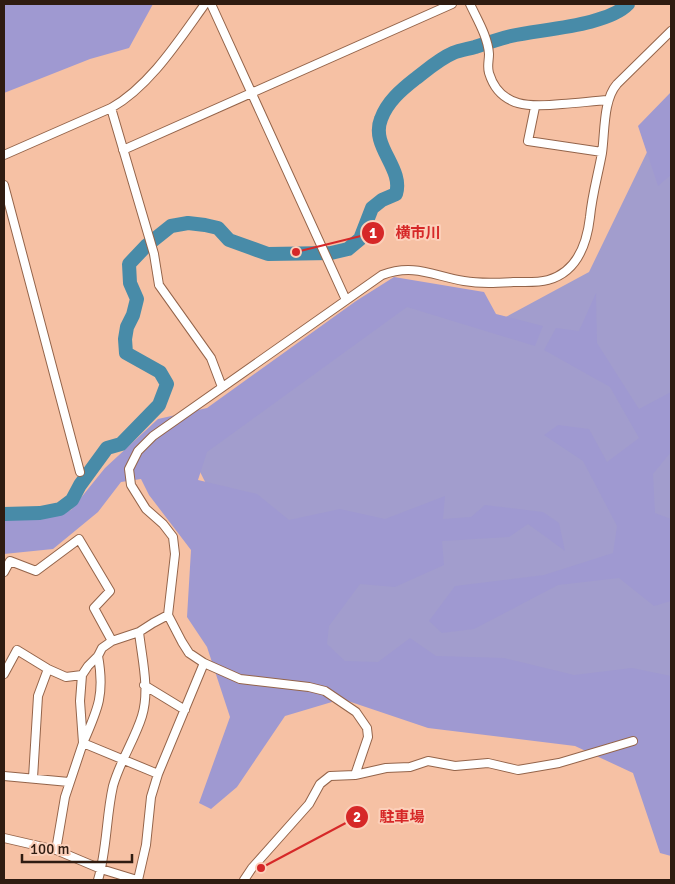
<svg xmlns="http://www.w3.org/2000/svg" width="675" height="884" font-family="Signika,'Noto Sans JP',sans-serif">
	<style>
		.green { fill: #a29dcd }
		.forest { fill: #9f99d1 }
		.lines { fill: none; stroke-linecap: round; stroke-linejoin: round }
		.river { stroke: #488ba8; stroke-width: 14 }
		.minor-casing { stroke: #94644a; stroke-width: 10 }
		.minor { stroke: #fff; stroke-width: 8 }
		.leader { fill: none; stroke: #d62828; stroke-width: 2 }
		.callout-dot { fill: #d62828; stroke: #fcd0ba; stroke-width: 2 }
		.mark-label { font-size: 15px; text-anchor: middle; font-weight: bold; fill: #fff }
		.callout-label { font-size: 15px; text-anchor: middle; font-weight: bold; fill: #d62828; stroke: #fcd0ba; stroke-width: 4; stroke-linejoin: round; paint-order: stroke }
	</style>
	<rect width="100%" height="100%" fill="#f6c1a4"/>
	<!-- green -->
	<path class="green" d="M 671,140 L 671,767 L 293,656 L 191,454 L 405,299 L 491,325 L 589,272 L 649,148 Z"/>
	<!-- forest -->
	<path class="forest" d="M 4,4 L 153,4 L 129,48 L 90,59 L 4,93 Z
		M 671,92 L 671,175 L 658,186 L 638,126 Z
		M 394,277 L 484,292 L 496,314 L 543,326 L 535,346 L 407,307 L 207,452 L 198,480 L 257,494 L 289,520 L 340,509 L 385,519 L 445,496 L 443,519 L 471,517 L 485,505 L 543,512 L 559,523 L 565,551 L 528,524 L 509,537 L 442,541 L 444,565 L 395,587 L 360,584 L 329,626 L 327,644 L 345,661 L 378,662 L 410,638 L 436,656 L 504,658 L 574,675 L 632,668 L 671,676 L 671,856 L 660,853 L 633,773 L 575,746 L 428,728 L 342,699 L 285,716 L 237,787 L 211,809 L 199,803 L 230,717 L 207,647 L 187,617 L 191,550 L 149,495 L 141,479 L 121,482 L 98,512 L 53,549 L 4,554 L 4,518 L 29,520 L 71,510 L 105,468 L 158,419 L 207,408 L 356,301 Z
		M 596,293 L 597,343 L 639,409 L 671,392 L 671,452 L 653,474 L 655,513 L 671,519 L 671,601 L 654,606 L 619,578 L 558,585 L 474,629 L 442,633 L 429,621 L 455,586 L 544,575 L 613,553 L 617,526 L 583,461 L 544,435 L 558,425 L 589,429 L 607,462 L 639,438 L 610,387 L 544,350 L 556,328 L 579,331 Z"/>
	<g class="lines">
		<!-- river -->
		<path class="river" d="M 4,514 L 40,513 L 60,509 L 72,500 L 80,485 L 107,448 L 121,444 L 159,405 L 167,384 L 160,372 L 126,353 L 125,339 L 127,327 L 133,315 L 137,299 L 130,283 L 129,264 L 146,246 L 171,226 L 188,223 L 205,225 L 218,228 L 229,240 L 268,254 L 331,253 L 348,249 L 360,239 L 372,208 L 382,200 L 396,194 C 404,168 370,146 381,119 C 387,102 401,90 415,79 C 427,70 439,59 453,53 C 460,50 468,49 475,47 C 487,43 499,39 511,36 C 541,29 607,26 628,4"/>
		<defs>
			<path id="minor" d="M 211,4 L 346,300
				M 470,4 C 477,19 488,37 489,54 C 489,61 487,66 489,73 C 500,109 532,107 562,104 C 578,103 593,101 608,100
				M 535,107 L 528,141 L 602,152
				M 111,108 L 154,254 L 159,285 L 211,358 L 222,387
				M 123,150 L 452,4
				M 4,155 L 111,108 C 150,86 179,40 205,4
				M 4,185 L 80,472
				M 4,572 L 10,561 L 36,571 L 79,539 L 110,591 L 94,608 L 112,641
				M 98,656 C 105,694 98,709 83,743 L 158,774
				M 4,674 L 17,650 L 48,669 L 66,677 L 82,675 L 88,666 L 98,656 L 102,648 L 112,641 L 139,632 L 153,623 L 168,615
				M 144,685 L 185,710
				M 355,775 L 368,737 L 367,728 L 356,712 L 325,691 L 309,687 L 240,679 L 204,663 L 189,653 L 182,642 L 168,615 L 175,554 L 173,537 L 163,524 L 146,509 L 131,485 L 129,469 L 138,451 L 153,436 L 382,275 C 414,263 434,276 464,281 C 481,284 497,283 514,282 C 525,282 537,283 548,280 C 577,272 587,243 590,217 C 592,195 598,175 602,153 C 605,132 603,100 617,84 L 671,31
				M 4,776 L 69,782
				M 33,778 L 38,696 L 48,669
				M 4,838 L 56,850 L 101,869 L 137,880
				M 56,850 L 65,797 L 83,743 L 80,701 L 82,675
				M 98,880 C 107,850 106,817 113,786 C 120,761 135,739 142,716 C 150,690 142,659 139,632
				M 138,880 L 146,845 L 151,797 L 158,774 L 204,663
				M 244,880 L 252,868 L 309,804 L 320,784 L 330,776 L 355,775 L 386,768 L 410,767 L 428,761 L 455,766 L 488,763 L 518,770 L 559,763 L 633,741"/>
		</defs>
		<!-- minor casing -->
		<use href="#minor" class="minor-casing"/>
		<!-- minor -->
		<use href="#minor" class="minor"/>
	</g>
	<!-- callouts -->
	<path class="leader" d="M296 252L373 233M261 868L357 817"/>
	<g class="callout-dot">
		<circle cx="296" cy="252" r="5"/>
		<circle cx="261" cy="868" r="5"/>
		<circle cx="373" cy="233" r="12"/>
		<circle cx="357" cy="817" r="12"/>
	</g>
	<g class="mark-label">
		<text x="373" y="238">1</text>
		<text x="357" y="822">2</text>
	</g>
	<g class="callout-label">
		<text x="418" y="238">横市川</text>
		<text x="402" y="822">駐車場</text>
	</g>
	<!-- border -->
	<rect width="675" height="884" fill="none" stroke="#2f1c11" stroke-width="10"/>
	<!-- scale -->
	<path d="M22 854v8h110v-8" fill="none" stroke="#2f1c11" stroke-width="2.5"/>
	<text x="30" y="854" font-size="15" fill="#2f1c11" stroke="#fcd0ba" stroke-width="4" paint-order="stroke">100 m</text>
</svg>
